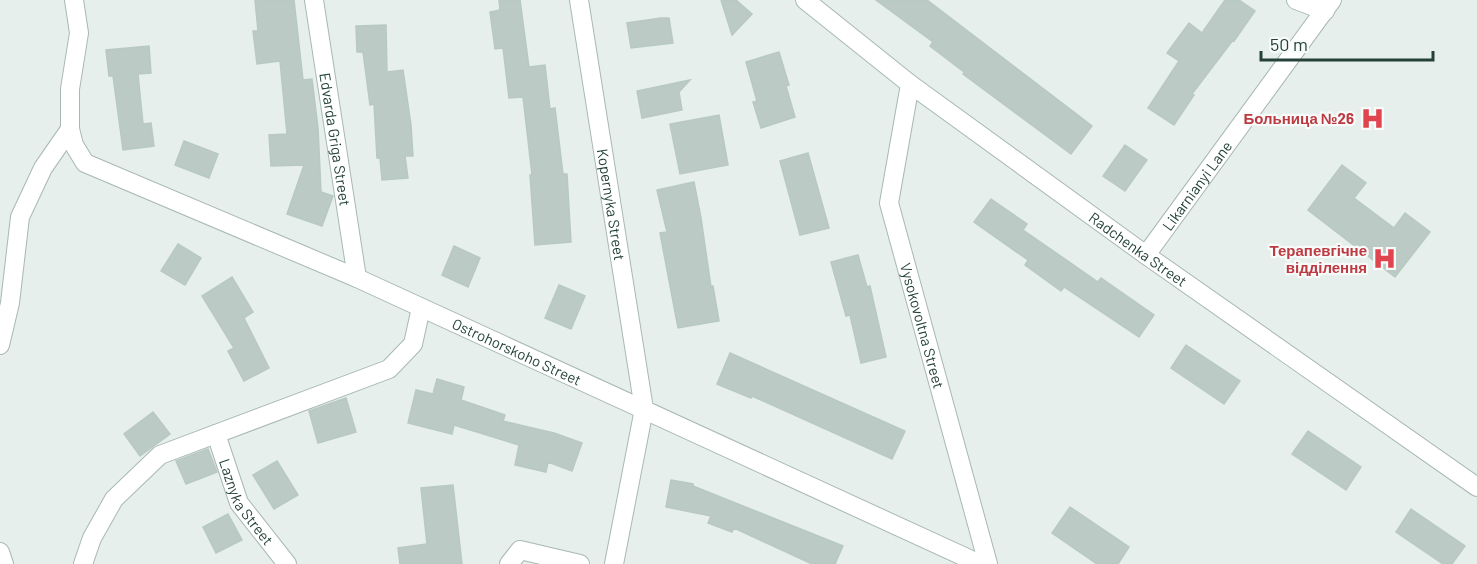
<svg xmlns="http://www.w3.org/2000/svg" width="1477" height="564" font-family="Barlow,sans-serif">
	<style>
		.building { fill: #bbcac4; stroke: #b8c9c2; stroke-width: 1.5 }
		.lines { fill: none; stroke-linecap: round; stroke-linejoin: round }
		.minor-casing { stroke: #a8b8b2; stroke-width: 20 }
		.minor { stroke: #fff; stroke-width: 18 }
		.labels { text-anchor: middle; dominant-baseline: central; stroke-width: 4.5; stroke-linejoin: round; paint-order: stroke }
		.health-label { font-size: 15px; font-weight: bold; fill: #be3a42; stroke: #f7fbf9; text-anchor: end }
		.street-label { font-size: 15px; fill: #24423a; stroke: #f7fbf9 }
	</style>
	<rect width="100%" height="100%" fill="#e6efeb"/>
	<!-- building -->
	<path class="building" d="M 255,0 L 294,0 L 303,80 L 312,79 L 318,128 L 321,192 L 333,196 L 322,226 L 287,214 L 304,165 L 271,166 L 269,135 L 287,134 L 280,61 L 257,64 L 253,31 L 258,31 Z
		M 499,0 L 520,0 L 529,67 L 545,65 L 550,109 L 555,108 L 563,174 L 567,174 L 571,242 L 535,245 L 530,175 L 532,175 L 523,97 L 509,98 L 503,48 L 495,49 L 490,12 L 500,10 Z
		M 721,0 L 736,0 L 752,14 L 732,35 Z
		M 876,0 L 927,0 L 1092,126 L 1071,154 L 963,74 L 964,72 L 930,46 L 933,42 Z
		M 1225,0 L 1239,0 L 1255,11 L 1234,41 L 1233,40 L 1192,94 L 1194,95 L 1174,125 L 1148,108 L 1179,61 L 1167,53 L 1189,23 L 1202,33 Z
		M 661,18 L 669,18 L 673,43 L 631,48 L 627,23 Z
		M 386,25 L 387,72 L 403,70 L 411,125 L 413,156 L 405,156 L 408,178 L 382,180 L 380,158 L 377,158 L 374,104 L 370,105 L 363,52 L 357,52 L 356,26 Z
		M 149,46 L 151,73 L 138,74 L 143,124 L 151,123 L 154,146 L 123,150 L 113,76 L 109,76 L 106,50 Z
		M 779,52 L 789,85 L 786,86 L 795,117 L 761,128 L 753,102 L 757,101 L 746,62 Z
		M 690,80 L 679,92 L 682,110 L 642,118 L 637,91 Z
		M 719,115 L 728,165 L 680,174 L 670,124 Z
		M 184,141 L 218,154 L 209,178 L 175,165 Z
		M 1125,145 L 1147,160 L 1125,191 L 1103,176 Z
		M 808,153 L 829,228 L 800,235 L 780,161 Z
		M 1342,165 L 1366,183 L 1354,198 L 1394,228 L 1405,213 L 1430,232 L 1395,277 L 1308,210 Z
		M 694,182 L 701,218 L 711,287 L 713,286 L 719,321 L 678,328 L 660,233 L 667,232 L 657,190 Z
		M 991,199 L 1027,224 L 1023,230 L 1098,282 L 1101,278 L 1154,315 L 1139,337 L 1064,287 L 1061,291 L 1025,265 L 1028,260 L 974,222 Z
		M 178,244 L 201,258 L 185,285 L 161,271 Z
		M 454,246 L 480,258 L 468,287 L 442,275 Z
		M 858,255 L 867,287 L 870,286 L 886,357 L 861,363 L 850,315 L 846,316 L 831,262 Z
		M 232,277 L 253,312 L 244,318 L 269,368 L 244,381 L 228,351 L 234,348 L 202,296 Z
		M 559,285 L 585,296 L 571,329 L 545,318 Z
		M 1186,345 L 1240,381 L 1224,404 L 1171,368 Z
		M 730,353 L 905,431 L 892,459 L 752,396 L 751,398 L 717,384 Z
		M 437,379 L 464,387 L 461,400 L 505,415 L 503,421 L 554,433 L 582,443 L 572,471 L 548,462 L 546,472 L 515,465 L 519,445 L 454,425 L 452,434 L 408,423 L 416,390 L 433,394 Z
		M 346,398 L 356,432 L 318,443 L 309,411 Z
		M 153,412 L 170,434 L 140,456 L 124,434 Z
		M 1308,431 L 1361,467 L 1346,490 L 1292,454 Z
		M 208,449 L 217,472 L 186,484 L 176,461 Z
		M 277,461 L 298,495 L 274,509 L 253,475 Z
		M 671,480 L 693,484 L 693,486 L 843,546 L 835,564 L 812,564 L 734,528 L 732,532 L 708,523 L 711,516 L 666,507 Z
		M 453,485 L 462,564 L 400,564 L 398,548 L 427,544 L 421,488 Z
		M 1070,507 L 1129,547 L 1118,564 L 1097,564 L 1052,533 Z
		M 1411,509 L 1465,546 L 1452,564 L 1443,564 L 1396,532 Z
		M 228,514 L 242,540 L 216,553 L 203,527 Z"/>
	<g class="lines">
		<defs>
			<g id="minor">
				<path id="s1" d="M 74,0 L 79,33 L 70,89 L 70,129 L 74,145 L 85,163 L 357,278 L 980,564"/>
				<path id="s2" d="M 314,0 L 357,278"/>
				<path id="s3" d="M 579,0 L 644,409 L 614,564"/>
				<path id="s4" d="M 805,0 L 910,84 L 1146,255 L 1477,487"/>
				<path d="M 1296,0 L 1325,11"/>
				<path id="s5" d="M 910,84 L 889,203 L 988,564"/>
				<path id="s6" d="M 1146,255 L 1332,0"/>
				<path d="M 0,345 L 10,303 L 20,217 L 43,168 L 70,129"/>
				<path id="s7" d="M 216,434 L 239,503 L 287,564"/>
				<path d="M 0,552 L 4,564"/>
				<path d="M 83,564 L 92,538 L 114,499 L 160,455 L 389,369 L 413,344 L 421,308"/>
				<path d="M 509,564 L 520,550 L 580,564"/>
			</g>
		</defs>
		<!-- minor casing -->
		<use href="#minor" class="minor-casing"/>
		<!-- minor -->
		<use href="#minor" class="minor"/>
	</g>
	<!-- icons -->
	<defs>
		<symbol id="hospital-bare" viewBox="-9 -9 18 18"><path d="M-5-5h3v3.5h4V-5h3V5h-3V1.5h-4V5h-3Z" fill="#e0444e" stroke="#f7fbf9" stroke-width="2.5" paint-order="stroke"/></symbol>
	</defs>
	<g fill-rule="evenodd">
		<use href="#hospital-bare" x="1356" y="102" width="33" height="33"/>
		<use href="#hospital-bare" x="1368" y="242" width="33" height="33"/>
	</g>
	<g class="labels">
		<!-- health labels -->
		<g class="health-label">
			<text x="1354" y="118">Больница №26</text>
			<text x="1367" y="250">Терапевгічне<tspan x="1367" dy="17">відділення</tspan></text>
		</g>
		<!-- street labels -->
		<g class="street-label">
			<text stroke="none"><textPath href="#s2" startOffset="141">Edvarda Griga Street</textPath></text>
			<text stroke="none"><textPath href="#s6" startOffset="86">Likarnianyi Lane</textPath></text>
			<text stroke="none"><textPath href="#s3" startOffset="207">Kopernyka Street</textPath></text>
			<text stroke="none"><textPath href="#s4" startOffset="416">Radchenka Street</textPath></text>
			<text stroke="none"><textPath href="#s5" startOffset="248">Vysokovoltna Street</textPath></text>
			<text stroke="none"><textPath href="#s1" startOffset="639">Ostrohorskoho Street</textPath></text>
			<text stroke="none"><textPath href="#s7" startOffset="75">Laznyka Street</textPath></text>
		</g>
	</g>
	<!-- scale -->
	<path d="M1261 51v9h172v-9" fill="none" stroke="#24423a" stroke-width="3"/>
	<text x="1270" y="51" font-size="18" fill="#24423a" stroke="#f7fbf9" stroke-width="4.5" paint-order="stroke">50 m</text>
</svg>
